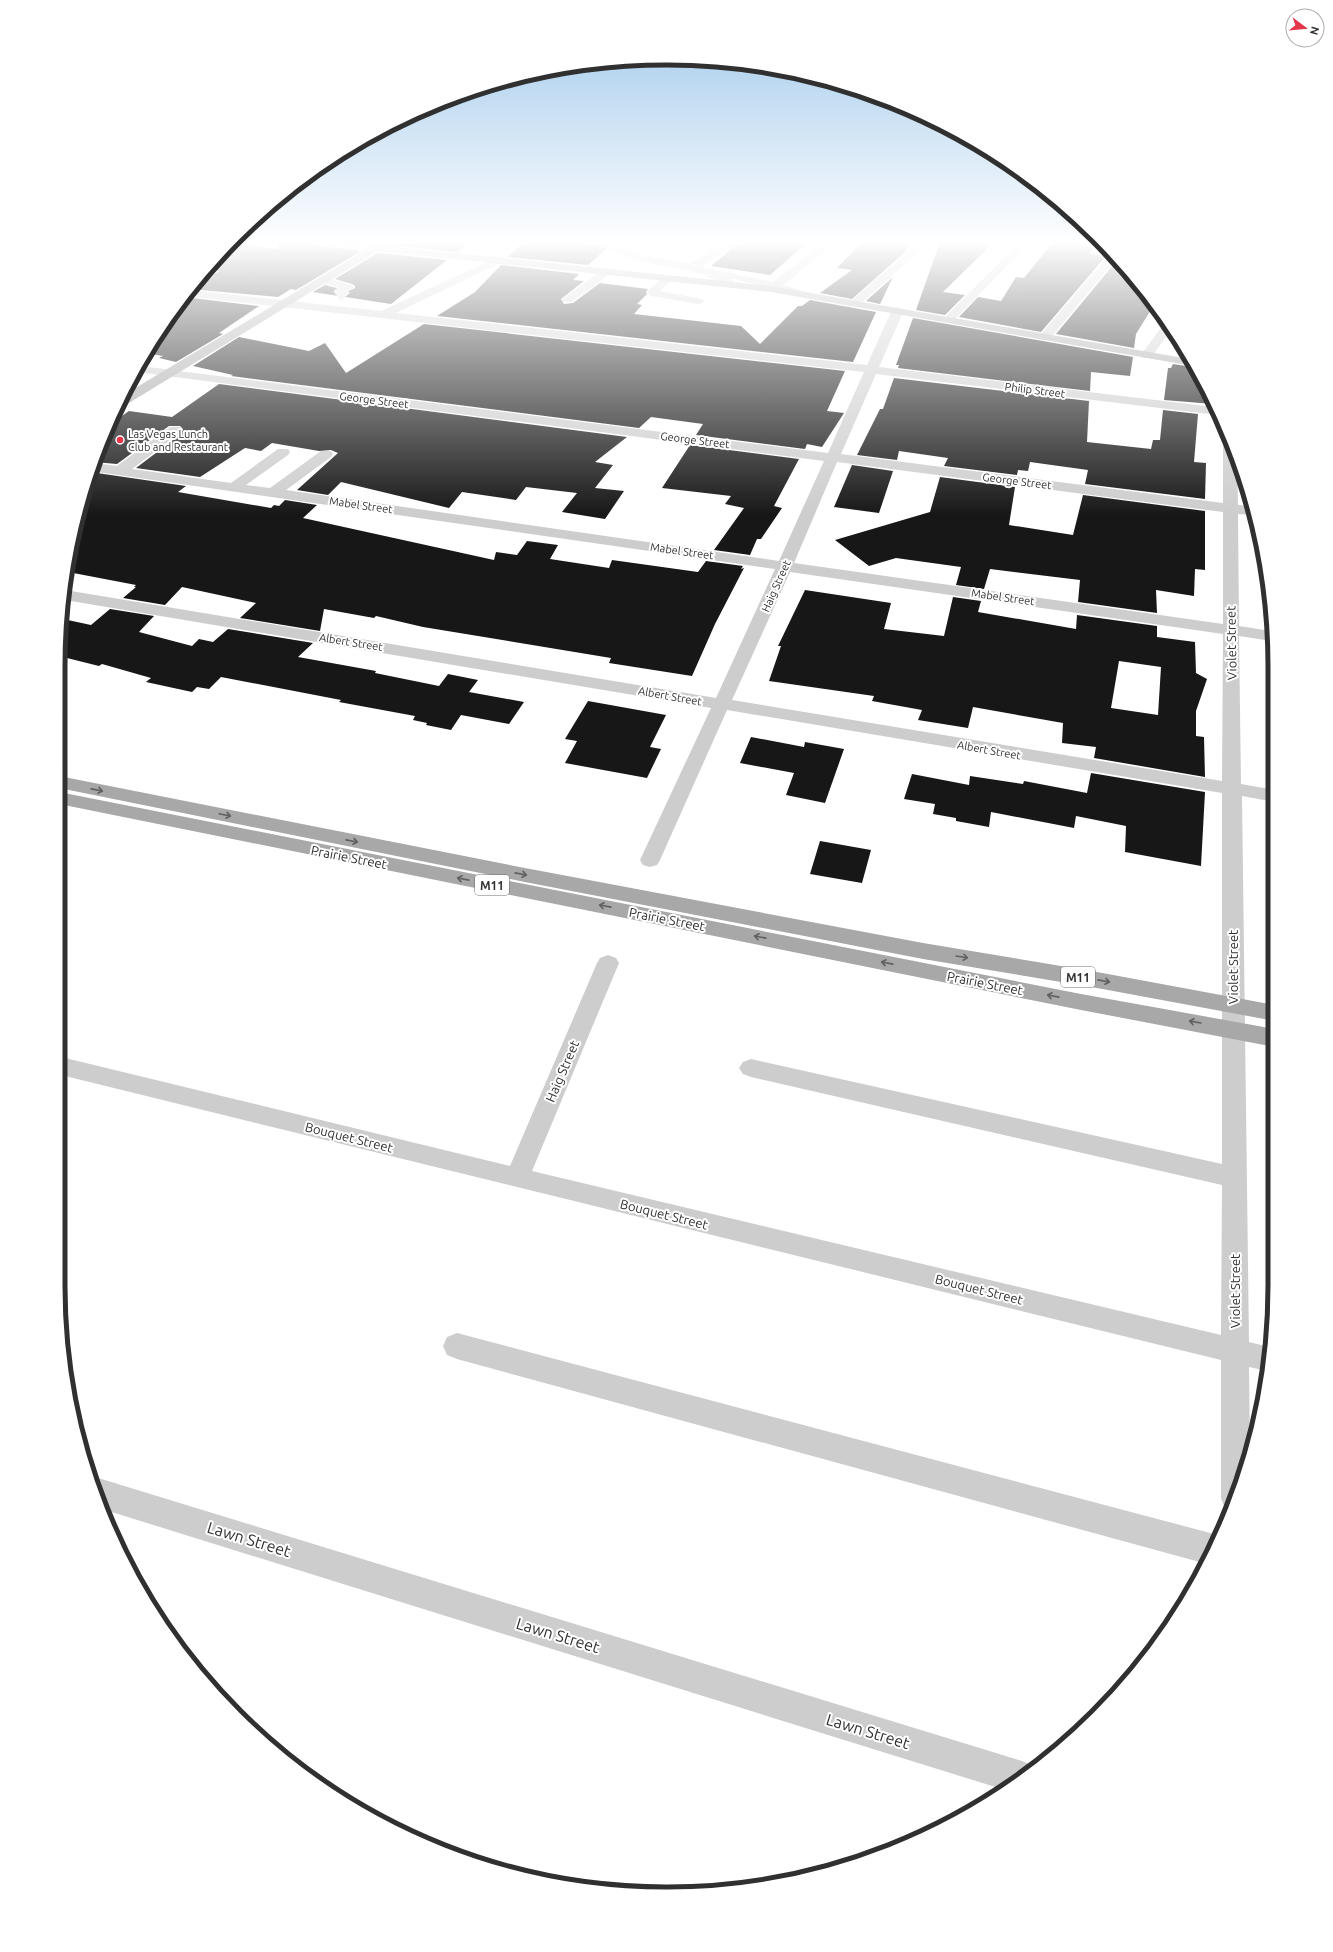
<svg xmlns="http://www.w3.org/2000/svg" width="1333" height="1952" font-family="Ubuntu,sans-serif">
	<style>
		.building { fill: #171717; fill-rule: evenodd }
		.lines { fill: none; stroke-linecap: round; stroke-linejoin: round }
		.minor-tunnel { stroke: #d6d6d6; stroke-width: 12; stroke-dasharray: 12 6; stroke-linecap: butt }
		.minor { fill: #cdcdcd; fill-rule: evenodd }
		.major { fill: #a8a8a8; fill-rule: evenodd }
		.oneway { stroke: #606060 }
		.poi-dot { fill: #e4364a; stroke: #fff; stroke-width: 1.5 }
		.labels { text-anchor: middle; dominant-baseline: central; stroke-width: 4; stroke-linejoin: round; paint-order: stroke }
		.far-street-label { font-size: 11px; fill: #303030; stroke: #fff }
		.far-poi-label { font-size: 11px; fill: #303030; stroke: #fff; text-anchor: start }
		.shield { fill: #fff; stroke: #6e6e6e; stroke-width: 1 }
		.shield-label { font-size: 12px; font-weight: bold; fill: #303030 }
		.street-label { font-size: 13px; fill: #303030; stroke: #fff }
		.near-street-label { font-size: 16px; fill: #303030; stroke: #fff }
		.rim { fill: none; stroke: #303030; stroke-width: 5 }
	</style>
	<rect width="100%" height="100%" fill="#fff"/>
	<!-- building -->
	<path class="building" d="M 279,242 L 314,242 L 320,246 L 361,251 L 296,290 L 291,289 L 278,297 L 190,289 L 194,284 L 220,271 L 208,269 L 228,246 L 232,243 L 278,249 Z
		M 392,242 L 469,242 L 457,252 L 390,245 Z
		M 523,242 L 577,242 L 594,244 L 606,249 L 588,265 L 508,257 Z
		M 740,242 L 808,242 L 770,275 L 711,266 Z
		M 862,242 L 910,242 L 905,252 L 852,299 L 820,293 L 852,270 L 837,268 Z
		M 940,242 L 994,242 L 943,292 L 965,295 L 945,315 L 916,310 Z
		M 1053,242 L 1087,242 L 1085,246 L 1094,247 L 1090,254 L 1106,256 L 1041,332 L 959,317 L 978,297 L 1001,301 L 1016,277 L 1024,278 Z
		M 378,253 L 447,260 L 391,304 L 313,292 L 325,285 L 348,291 L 355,288 L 355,286 L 352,284 L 335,279 Z
		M 1114,264 L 1120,265 L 1154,305 L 1136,334 L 1134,348 L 1056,334 Z
		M 501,265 L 579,274 L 573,280 L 584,281 L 561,299 L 564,304 L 573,303 L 600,283 L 648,289 L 646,292 L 647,294 L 637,304 L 642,305 L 634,314 L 741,326 L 760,344 L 798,306 L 802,306 L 810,300 L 876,312 L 853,362 L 437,316 L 475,292 Z
		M 893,277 L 880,304 L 866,301 Z
		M 183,297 L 184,297 L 259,306 L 219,333 L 223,334 L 176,362 L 159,358 L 163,356 L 151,354 L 149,352 Z
		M 913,318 L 1133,357 L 1130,376 L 1091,372 L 1090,391 L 898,368 L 899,365 L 896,365 Z
		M 424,324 L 845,371 L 827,411 L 844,413 L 822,447 L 807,444 L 805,449 L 696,435 L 703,424 L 651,417 L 639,428 L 231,376 L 233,375 L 193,366 L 239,337 L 309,351 L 325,343 L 346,373 Z
		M 1173,364 L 1193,367 L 1213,404 L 1164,400 L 1168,368 L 1171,368 Z
		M 894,378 L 1089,401 L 1087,442 L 1151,449 L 1153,440 L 1160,440 L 1163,410 L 1198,414 L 1194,462 L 1206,463 L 1205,499 L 1085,484 L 1088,470 L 1030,462 L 1028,471 L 1018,470 L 1017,475 L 944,466 L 948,458 L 899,451 L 897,460 L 857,455 L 880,409 L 883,409 Z
		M 219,384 L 627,437 L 595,462 L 613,465 L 595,488 L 624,491 L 605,519 L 562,512 L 577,493 L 526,487 L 516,500 L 462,492 L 449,508 L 341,482 L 328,495 L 297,490 L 338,453 L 331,450 L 319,451 L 272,443 L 261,451 L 245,448 L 200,477 L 136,468 L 181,434 L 183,429 L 180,426 L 169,426 L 117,464 L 94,462 L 109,425 L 129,411 L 172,417 Z
		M 690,445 L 799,459 L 774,506 L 782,508 L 761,539 L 757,539 L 750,555 L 714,550 L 744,508 L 725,504 L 731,496 L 662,488 Z
		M 852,465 L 893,471 L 879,513 L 834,507 Z
		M 90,472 L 186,486 L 178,492 L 271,508 L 274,505 L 279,506 L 285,500 L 317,505 L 303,518 L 494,560 L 496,552 L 517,555 L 527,541 L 558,545 L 550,559 L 609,568 L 612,560 L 698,572 L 706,561 L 743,566 L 741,569 L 744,568 L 715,624 L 692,676 L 609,663 L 611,658 L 423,627 L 376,616 L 374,618 L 324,609 L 320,631 L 240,618 L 256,603 L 182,587 L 165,605 L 123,598 L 136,587 L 134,587 L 136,585 L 68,572 L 70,548 Z
		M 940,477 L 1015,487 L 1009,525 L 1073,535 L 1083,495 L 1205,511 L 1205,570 L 1195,569 L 1194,596 L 1156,590 L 1157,613 L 1078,602 L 1080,580 L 990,569 L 984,589 L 956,585 L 961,567 L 896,558 L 869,566 L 835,540 L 930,512 Z
		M 805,590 L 891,603 L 884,629 L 944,636 L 953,597 L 981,601 L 978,612 L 1076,629 L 1077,615 L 1157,626 L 1157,637 L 1195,642 L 1196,673 L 1207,679 L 1196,711 L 1196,736 L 1204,737 L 1205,777 L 1094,758 L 1096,747 L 1062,743 L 1063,723 L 973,707 L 968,728 L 918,720 L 922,710 L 872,701 L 874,696 L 769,681 L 781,646 L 778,646 ZM 1119,661 L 1161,667 L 1158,715 L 1111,708 Z
		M 110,609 L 154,616 L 139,632 L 192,646 L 199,639 L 213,642 L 228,629 L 313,643 L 298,657 L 376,671 L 375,673 L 439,686 L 448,674 L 478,680 L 469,692 L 524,702 L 509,724 L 461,715 L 451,730 L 426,725 L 427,723 L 413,720 L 415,716 L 339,702 L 341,700 L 221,677 L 209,689 L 197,687 L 192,692 L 146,682 L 151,678 L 102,664 L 99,666 L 59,656 L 63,619 L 91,625 Z
		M 588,701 L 666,715 L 650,747 L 661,749 L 647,778 L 565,763 L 577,741 L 565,739 Z
		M 751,737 L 804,747 L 805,742 L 844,749 L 825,803 L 786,795 L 794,773 L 740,763 Z
		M 1091,773 L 1205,792 L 1201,866 L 1125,852 L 1126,826 L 1076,816 L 1074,828 L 991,812 L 989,827 L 956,821 L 956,818 L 933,814 L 935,804 L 904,799 L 912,774 L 969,785 L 970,776 L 1023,784 L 1024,781 L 1087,793 Z
		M 820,841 L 871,850 L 862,883 L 810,874 Z"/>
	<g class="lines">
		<!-- minor-tunnel -->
		<path class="minor-tunnel" d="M 337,296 L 348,287"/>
		<!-- minor -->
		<path class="minor" d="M 315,242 C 327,242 374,239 381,248 L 376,251 L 320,245 Z
			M 595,242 L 611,242 L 646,256 L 690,264 L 727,242 L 739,242 L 701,267 L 773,282 L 825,242 L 837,242 L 783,285 L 802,291 L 804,293 L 798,296 L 777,290 L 771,292 L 767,291 L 765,289 L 767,287 L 730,278 L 737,284 L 731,287 L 700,273 L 639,261 L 596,244 Z
			M 919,242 L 930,242 L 859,305 L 851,305 L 849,303 L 851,301 Z
			M 1020,242 L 1031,242 L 952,322 L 944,322 L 942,320 Z
			M 1111,253 L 1116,259 L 1049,340 L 1041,340 L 1039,337 L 1041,334 Z
			M 498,257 L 502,258 L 503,260 L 502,262 L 396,313 L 867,365 L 892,310 L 898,307 L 904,310 L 879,367 L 1214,407 L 1218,415 L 876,374 L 841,454 L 1223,503 L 1223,437 L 1229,433 L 1237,461 L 1238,505 L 1251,506 L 1253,515 L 1238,514 L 1239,626 L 1271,631 L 1272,641 L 1239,636 L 1241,784 L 1275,790 L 1275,802 L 1242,796 L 1249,1342 L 1269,1347 L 1267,1371 L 1249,1367 L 1250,1452 L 1243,1481 L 1230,1511 L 1225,1509 L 1221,1498 L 1221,1360 L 61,1075 L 61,1057 L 510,1166 L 597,963 L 600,958 L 608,955 L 616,958 L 619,963 L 532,1171 L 1221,1335 L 1222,1185 L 751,1077 L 743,1074 L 739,1068 L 743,1062 L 751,1059 L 1222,1164 L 1222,793 L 727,710 L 660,860 L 657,865 L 650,867 L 643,865 L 640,860 L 711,708 L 65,600 L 65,590 L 716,698 L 775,569 L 90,471 L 94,463 L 117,466 L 170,427 L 180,427 L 182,430 L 180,433 L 132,469 L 231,483 L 278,449 L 288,449 L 290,452 L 288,455 L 246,485 L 270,488 L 321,451 L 331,451 L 333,454 L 331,457 L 286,490 L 779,561 L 824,461 L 136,372 L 140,366 L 828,453 L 864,372 L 184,296 L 189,290 L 381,311 ZM 837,462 L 1223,512 L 1223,624 L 794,563 ZM 790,572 L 1223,634 L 1222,781 L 732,700 Z
			M 607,268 L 612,271 L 611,273 L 572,302 L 564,302 L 562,300 L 564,298 L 603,269 Z
			M 668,275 L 674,278 L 660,291 L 702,299 L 704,301 L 702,303 L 698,304 L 651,296 L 647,292 L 649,290 L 664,276 Z
			M 323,277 L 352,285 L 354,287 L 348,290 L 319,282 L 317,280 L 319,278 Z
			M 1166,321 L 1172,328 L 1151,358 L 1143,358 L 1141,355 Z
			M 457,1333 L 1214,1534 L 1220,1537 L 1207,1564 L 457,1359 L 447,1355 L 443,1346 L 447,1337 Z
			M 95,1477 L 1022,1761 L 1034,1766 L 1036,1769 L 1005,1790 L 102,1509 L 90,1479 Z"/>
		<!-- major -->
		<path class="major" d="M 379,242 L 391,242 L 387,246 L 771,286 L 1189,359 L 1193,366 L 771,292 L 378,251 L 124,406 L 117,406 L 122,396 Z
			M 59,776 L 525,868 L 923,943 L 1097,972 L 1275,1005 L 1275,1021 L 1097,988 L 923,959 L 525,882 L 59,788 Z
			M 59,792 L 1081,994 L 1275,1029 L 1275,1047 L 1081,1010 L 59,804 Z"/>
	</g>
	<!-- one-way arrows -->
	<defs><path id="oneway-shaft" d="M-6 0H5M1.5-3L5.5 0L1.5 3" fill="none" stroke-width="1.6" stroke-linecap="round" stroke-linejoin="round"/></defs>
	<g class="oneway">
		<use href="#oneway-shaft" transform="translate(97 790) rotate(11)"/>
		<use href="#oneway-shaft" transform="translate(225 815) rotate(12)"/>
		<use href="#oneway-shaft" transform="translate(352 841) rotate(11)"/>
		<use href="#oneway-shaft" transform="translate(521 874) rotate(11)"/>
		<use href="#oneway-shaft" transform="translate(463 879) rotate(-169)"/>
		<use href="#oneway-shaft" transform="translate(605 906) rotate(-169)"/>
		<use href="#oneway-shaft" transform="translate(760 937) rotate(-169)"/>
		<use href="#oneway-shaft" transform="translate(962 957) rotate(9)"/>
		<use href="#oneway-shaft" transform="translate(887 963) rotate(-169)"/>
		<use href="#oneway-shaft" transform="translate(1104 981) rotate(11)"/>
		<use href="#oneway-shaft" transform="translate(1053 996) rotate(-169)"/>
		<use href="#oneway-shaft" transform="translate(1195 1022) rotate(-170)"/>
	</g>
	<!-- sky -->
	<linearGradient id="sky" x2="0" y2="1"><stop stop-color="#9cc6ea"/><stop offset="0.47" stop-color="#fff"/><stop offset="1" stop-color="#fff" stop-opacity="0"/></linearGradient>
	<rect width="1333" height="515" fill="url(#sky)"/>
	<!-- markers -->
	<circle class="poi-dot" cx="120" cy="440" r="4"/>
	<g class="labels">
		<!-- far-street labels -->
		<g class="far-street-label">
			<text transform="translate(1035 390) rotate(7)">Philip Street</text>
			<text transform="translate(374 400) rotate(7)">George Street</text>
			<text transform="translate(695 440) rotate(7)">George Street</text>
			<text transform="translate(1017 481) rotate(7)">George Street</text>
			<text transform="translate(361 505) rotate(8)">Mabel Street</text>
			<text transform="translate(682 551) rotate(8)">Mabel Street</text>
			<text transform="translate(776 586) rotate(-66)">Haig Street</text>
			<text transform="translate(1003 597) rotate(8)">Mabel Street</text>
			<text transform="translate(351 642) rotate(9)">Albert Street</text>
			<text transform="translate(670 696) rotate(10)">Albert Street</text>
			<text transform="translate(989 750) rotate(10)">Albert Street</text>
		</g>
		<!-- far-poi labels -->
		<g class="far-poi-label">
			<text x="128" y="434">Las Vegas Lunch<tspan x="128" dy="13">Club and Restaurant</tspan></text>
		</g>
		<!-- shield labels -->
		<g class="shield">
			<rect x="475" y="875" width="34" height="20" rx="3"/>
			<rect x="1061" y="967" width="34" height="20" rx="3"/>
		</g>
		<g class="shield-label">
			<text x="492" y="885">M11</text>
			<text x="1078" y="977">M11</text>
		</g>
		<!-- street labels -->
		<g class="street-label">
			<text transform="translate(1231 643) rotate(-91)">Violet Street</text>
			<text transform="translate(349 857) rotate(11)">Prairie Street</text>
			<text transform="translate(667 919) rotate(11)">Prairie Street</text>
			<text transform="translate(1233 967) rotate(-90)">Violet Street</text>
			<text transform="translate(985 983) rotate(11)">Prairie Street</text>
			<text transform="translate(562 1071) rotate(-67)">Haig Street</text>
			<text transform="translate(349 1137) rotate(14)">Bouquet Street</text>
			<text transform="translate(664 1214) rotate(14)">Bouquet Street</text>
			<text transform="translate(979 1289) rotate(14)">Bouquet Street</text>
			<text transform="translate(1235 1291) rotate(-90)">Violet Street</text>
		</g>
		<!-- near-street labels -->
		<g class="near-street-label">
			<text transform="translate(249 1539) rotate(17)">Lawn Street</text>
			<text transform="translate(558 1635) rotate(17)">Lawn Street</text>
			<text transform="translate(868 1731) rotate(17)">Lawn Street</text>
		</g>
	</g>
	<!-- crop -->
	<path d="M0 0H1333V1952H0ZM666 65H667A601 601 0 0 1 1268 666V1286A601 601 0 0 1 667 1887H666A601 601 0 0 1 65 1286V666A601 601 0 0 1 666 65Z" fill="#fff" fill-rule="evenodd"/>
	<path class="rim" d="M666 65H667A601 601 0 0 1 1268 666V1286A601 601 0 0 1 667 1887H666A601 601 0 0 1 65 1286V666A601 601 0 0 1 666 65Z"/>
	<!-- north arrow -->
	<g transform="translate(1305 28) rotate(106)"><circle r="19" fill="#ffffff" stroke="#acacac"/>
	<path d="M0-3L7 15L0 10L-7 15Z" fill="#e4364a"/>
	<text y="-6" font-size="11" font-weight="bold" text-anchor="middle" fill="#303030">N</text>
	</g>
</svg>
